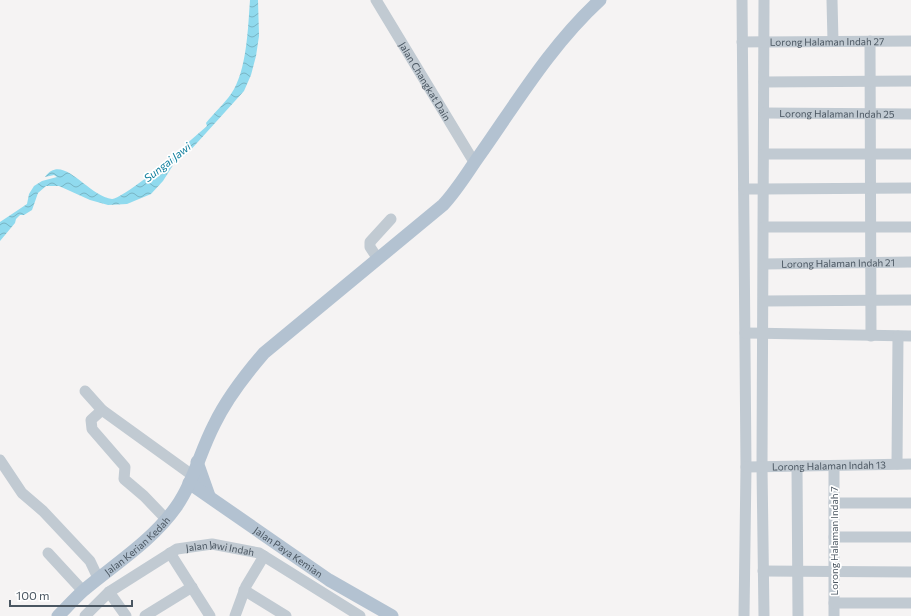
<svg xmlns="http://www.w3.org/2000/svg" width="911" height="616" font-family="Commissioner,sans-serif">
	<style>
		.water { fill: url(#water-waves) }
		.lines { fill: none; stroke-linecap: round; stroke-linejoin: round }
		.minor { stroke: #c1cad2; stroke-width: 11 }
		.major { stroke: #b3c2d1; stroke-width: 13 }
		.labels { text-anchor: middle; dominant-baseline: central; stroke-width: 3.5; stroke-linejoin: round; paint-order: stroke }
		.street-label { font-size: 10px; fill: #4a5661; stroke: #fff }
		.water-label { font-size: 11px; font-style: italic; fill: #0c7c9b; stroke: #fff }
	</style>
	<defs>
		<pattern id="water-waves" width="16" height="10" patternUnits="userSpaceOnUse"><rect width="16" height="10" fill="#90daee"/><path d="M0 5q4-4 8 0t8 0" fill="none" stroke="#78b4c4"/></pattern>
	</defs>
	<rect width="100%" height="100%" fill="#f5f3f3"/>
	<!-- water -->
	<path class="water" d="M 250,0 L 258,0 L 259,36 L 256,56 L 251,75 L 244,91 L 187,154 L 175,162 L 163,181 L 151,194 L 127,204 L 108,205 L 90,200 L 59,186 L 46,186 L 38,193 L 32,210 L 24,215 L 20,215 L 16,219 L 15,223 L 0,241 L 0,222 L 27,204 L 29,194 L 34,186 L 42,181 L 57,177 L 54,175 L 45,177 C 63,152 87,196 112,199 C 120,200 169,160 179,153 L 184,146 L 207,126 L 206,123 C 214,113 224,104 231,94 C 247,71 248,27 250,0 Z"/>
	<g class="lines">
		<!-- minor -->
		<g class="minor">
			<path id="s1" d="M 376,0 L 474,162"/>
			<path d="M 742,0 L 746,467 L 744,616"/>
			<path d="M 764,0 L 762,467 L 764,616"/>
			<path d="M 832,0 L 833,41"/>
			<path d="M 870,41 L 871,336"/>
			<path id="s2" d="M 742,42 L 911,41"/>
			<path d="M 764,82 L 911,81"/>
			<path id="s3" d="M 764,113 L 911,114"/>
			<path d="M 764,154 L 911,154"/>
			<path d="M 744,189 L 911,188"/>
			<path d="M 764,227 L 911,227"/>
			<path d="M 378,259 L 370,247 L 370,242 L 391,219"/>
			<path id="s4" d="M 764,264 L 911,262"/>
			<path d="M 764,301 L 911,300"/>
			<path d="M 745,333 L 911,336"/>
			<path d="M 85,391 L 102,410 L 192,475"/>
			<path d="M 102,410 L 91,420 L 92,429 L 125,467 L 124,479 L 144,496 L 166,519"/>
			<path d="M 0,460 L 22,493 L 43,511 L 90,561 L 98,578"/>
			<path d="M 897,464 L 898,336"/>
			<path d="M 797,466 L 798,616"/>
			<path d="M 834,466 L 834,616"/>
			<path id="s5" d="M 746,467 L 911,464"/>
			<path d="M 834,503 L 911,503"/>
			<path d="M 834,537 L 911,537"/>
			<path d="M 48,553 L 83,591"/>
			<path d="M 170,553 L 210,616"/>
			<path d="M 763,571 L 911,572"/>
			<path d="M 244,590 L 286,616"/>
			<path d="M 109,592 L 126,616"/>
			<path d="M 834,603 L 911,603"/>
			<path id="s6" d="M 85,616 L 109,592 L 177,549 L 212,544 L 259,553 L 360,616"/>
			<path d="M 145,616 L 192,587"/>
			<path d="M 235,616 L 246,586 L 264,556"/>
		</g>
		<!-- major -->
		<g class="major">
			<path d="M 197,462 L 209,496"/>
			<path id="s7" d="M 189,483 L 329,580 L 392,616"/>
			<path id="s8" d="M 58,616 C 67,607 75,598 84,590 C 115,564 152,541 176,507 C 193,483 200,452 214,425 C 227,398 245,375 264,353 L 443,205 C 457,190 467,173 479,156 C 517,102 551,45 600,0"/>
		</g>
	</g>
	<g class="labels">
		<!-- street labels -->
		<g class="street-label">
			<text stroke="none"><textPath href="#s2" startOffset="85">Lorong Halaman Indah 27</textPath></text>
			<text stroke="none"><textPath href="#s1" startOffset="95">Jalan Changkat Dain</textPath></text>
			<text stroke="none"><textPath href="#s3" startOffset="73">Lorong Halaman Indah 25</textPath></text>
			<text stroke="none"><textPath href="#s4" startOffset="74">Lorong Halaman Indah 21</textPath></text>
			<text stroke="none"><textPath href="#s5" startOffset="83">Lorong Halaman Indah 13</textPath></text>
			<text transform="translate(834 541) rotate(-90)">Lorong Halaman Indah 7</text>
			<text stroke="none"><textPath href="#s8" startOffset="106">Jalan Kerian Kedah</textPath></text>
			<text stroke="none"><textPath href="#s6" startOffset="158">Jalan Jawi Indah</textPath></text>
			<text stroke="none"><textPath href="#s7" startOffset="121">Jalan Paya Kemian</textPath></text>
		</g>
		<!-- water labels -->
		<g class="water-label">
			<text transform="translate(167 162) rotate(-38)">Sungai Jawi</text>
		</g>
	</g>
	<!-- scale -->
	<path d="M10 600v6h122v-6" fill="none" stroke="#4a5661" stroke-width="2"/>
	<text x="16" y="600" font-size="12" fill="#4a5661" stroke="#ffffff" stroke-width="3" paint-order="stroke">100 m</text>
</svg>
